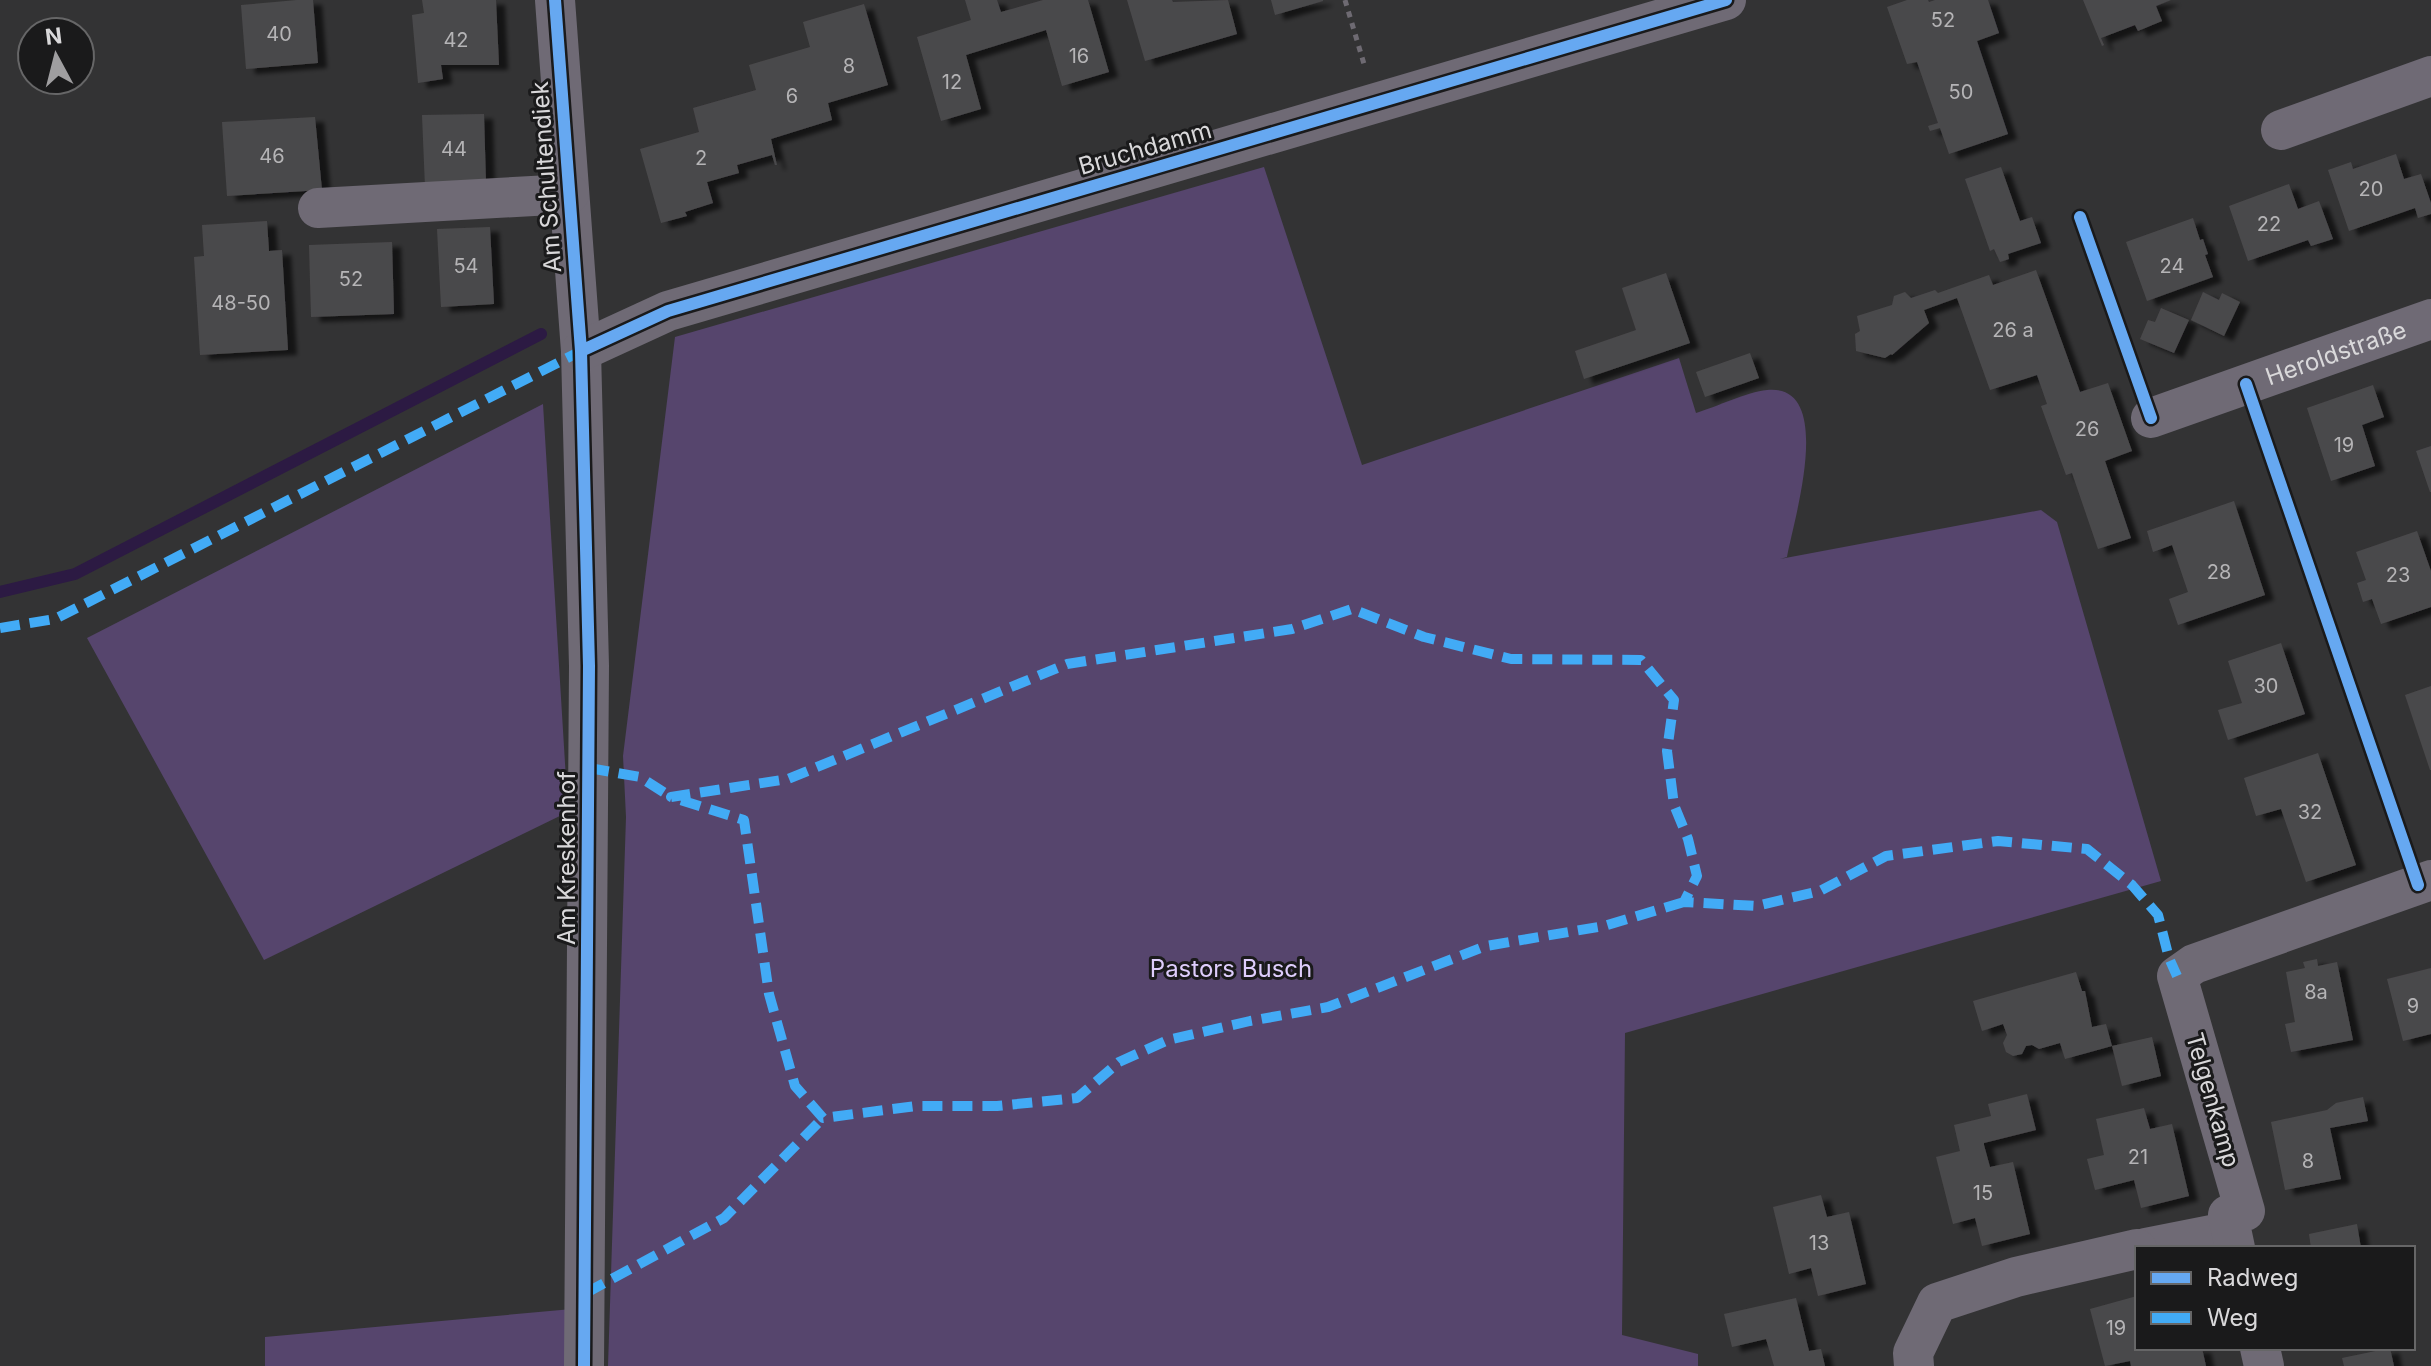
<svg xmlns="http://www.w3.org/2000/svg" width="2431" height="1366" font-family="Inter,sans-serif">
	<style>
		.green { fill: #56456d }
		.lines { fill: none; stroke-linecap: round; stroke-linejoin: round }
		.stream { stroke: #2c1a43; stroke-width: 12 }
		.building { fill: #4a494b; filter: url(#shadow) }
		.path { stroke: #6e6a72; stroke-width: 5; stroke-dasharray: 6 6; stroke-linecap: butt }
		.minor { stroke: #6f6a75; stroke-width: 40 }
		.quiet { stroke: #42abf6; stroke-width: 10; stroke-dasharray: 20 10; stroke-linecap: butt }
		.cycleway-casing { stroke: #1a1a1b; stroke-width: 17 }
		.cycleway { stroke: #66a8f1; stroke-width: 12 }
		.labels { text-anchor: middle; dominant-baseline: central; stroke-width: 6; stroke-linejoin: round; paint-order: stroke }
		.number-label { font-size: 20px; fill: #b5b4b6 }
		.street-label { font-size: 24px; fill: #d9d8da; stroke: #1a1a1b }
		.park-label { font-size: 24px; fill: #decdfc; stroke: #1a1a1b }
	</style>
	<defs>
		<filter id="shadow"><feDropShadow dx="9" dy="5" stdDeviation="2" flood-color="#0009"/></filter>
	</defs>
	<rect width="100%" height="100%" fill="#333334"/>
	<!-- green -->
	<path class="green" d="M 1264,167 L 1362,465 L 1679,358 L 1696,413 C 1716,407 1747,392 1767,390 C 1837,383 1793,522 1787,557 L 1780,559 L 2041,510 L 2057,522 L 2161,881 L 1625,1033 L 1622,1335 L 1698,1354 L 1698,1366 L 608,1366 L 626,817 L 623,756 L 675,337 Z
		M 543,404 L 568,812 L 264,960 L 87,638 Z
		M 572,1309 L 570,1366 L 265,1366 L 265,1337 Z"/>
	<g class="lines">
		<!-- stream -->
		<path class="stream" d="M 0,592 L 75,574 L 541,334"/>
	</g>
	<!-- building -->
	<path class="building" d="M 297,0 L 313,0 L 318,63 L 246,69 L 241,5 Z
		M 422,0 L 496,0 L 499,65 L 441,65 L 443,79 L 418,83 L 412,15 L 424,13 Z
		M 965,0 L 997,0 L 1001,12 L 1043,0 L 1088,0 L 1109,72 L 1062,86 L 1046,30 L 966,55 L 981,109 L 941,121 L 917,37 L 971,20 Z
		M 1127,0 L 1172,0 L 1173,2 L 1228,0 L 1237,34 L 1145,61 Z
		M 1271,0 L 1323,0 L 1323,1 L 1275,15 Z
		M 1907,0 L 1928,0 L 1929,2 L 1935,0 L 1988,0 L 1999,33 L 1977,41 L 2008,134 L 1949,154 L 1940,128 L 1930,131 L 1928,126 L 1938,123 L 1917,62 L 1907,64 L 1887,7 Z
		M 2083,0 L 2171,0 L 2156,6 L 2162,21 L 2138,31 L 2135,25 L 2101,38 L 2104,45 L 2102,46 Z
		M 864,4 L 888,85 L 828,103 L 832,120 L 771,139 L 777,165 L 775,165 L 772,155 L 737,165 L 739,173 L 707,182 L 713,203 L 685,212 L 687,216 L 661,223 L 640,149 L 699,132 L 693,108 L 756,90 L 749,65 L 810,47 L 803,22 Z
		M 484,114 L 486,183 L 425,187 L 422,115 Z
		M 315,117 L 322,190 L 227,196 L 222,122 Z
		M 2396,154 L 2404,179 L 2421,174 L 2431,203 L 2431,214 L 2418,218 L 2415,208 L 2349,231 L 2328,170 L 2351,162 L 2353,169 Z
		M 2001,167 L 2020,221 L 2032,217 L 2041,243 L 2008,254 L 2009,259 L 2000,262 L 1994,249 L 1990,251 L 1965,179 Z
		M 2289,184 L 2298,209 L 2319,201 L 2333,239 L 2311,246 L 2308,240 L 2248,261 L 2229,206 Z
		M 2193,218 L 2200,240 L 2203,239 L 2208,254 L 2205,255 L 2213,277 L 2147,301 L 2126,242 Z
		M 267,221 L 269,251 L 282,250 L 288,350 L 200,355 L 194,257 L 204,256 L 202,225 Z
		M 490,227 L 494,304 L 441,307 L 437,229 Z
		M 392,242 L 394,314 L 311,317 L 309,245 Z
		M 2036,270 L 2080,392 L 2108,383 L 2132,451 L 2105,461 L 2131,538 L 2098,549 L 2072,473 L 2066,475 L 2041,406 L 2047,404 L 2037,375 L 1990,390 L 1957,298 L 1924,310 L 1929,323 L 1892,355 L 1891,354 L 1885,358 L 1856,351 L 1855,334 L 1860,331 L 1857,316 L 1892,305 L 1894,296 L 1905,292 L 1911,298 L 1935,290 L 1938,293 L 1989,275 L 1993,285 Z
		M 1666,273 L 1690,343 L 1584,379 L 1575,351 L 1636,330 L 1622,288 Z
		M 2203,292 L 2219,300 L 2222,293 L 2240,302 L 2224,336 L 2191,320 Z
		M 2161,308 L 2189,320 L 2174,353 L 2140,339 L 2148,320 L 2155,322 Z
		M 1750,353 L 1759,378 L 1705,397 L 1696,372 Z
		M 2373,385 L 2384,417 L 2362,425 L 2375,466 L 2331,481 L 2307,408 Z
		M 2431,446 L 2431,492 L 2430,492 L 2416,451 Z
		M 2234,501 L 2265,595 L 2178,625 L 2169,599 L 2188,592 L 2172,545 L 2153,552 L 2147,531 Z
		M 2417,531 L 2431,571 L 2431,607 L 2381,624 L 2372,599 L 2363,602 L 2357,583 L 2366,580 L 2356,552 Z
		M 2281,643 L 2305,714 L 2228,740 L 2218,710 L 2242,703 L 2228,661 Z
		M 2431,686 L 2431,770 L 2430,770 L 2405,695 Z
		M 2318,753 L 2356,865 L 2306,882 L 2281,809 L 2256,816 L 2244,778 Z
		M 2317,959 L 2318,966 L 2337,962 L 2353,1040 L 2291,1052 L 2285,1024 L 2295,1022 L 2286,972 L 2305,968 L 2303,962 Z
		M 2431,968 L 2431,1034 L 2403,1041 L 2387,979 Z
		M 2076,972 L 2082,991 L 2085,991 L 2092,1027 L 2106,1024 L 2112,1046 L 2065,1059 L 2060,1043 L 2039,1049 L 2032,1045 L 2026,1046 L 2022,1054 L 2013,1056 L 2006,1052 L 2003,1043 L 2007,1035 L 2003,1024 L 1982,1031 L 1973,1001 Z
		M 2152,1037 L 2161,1076 L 2122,1086 L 2112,1046 Z
		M 2027,1094 L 2036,1130 L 1984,1143 L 1984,1145 L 1990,1167 L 2013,1162 L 2030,1234 L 1982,1246 L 1975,1218 L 1953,1224 L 1936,1157 L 1960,1151 L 1954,1125 L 1991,1116 L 1988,1104 Z
		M 2363,1097 L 2368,1121 L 2330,1128 L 2341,1179 L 2285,1190 L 2271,1122 L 2327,1110 L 2336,1103 Z
		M 2144,1108 L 2150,1129 L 2172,1124 L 2189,1196 L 2141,1208 L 2134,1180 L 2095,1190 L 2087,1159 L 2104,1155 L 2096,1119 Z
		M 1821,1195 L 1827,1217 L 1849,1212 L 1866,1284 L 1818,1296 L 1811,1268 L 1789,1274 L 1773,1207 Z
		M 2357,1224 L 2361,1248 L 2311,1248 L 2309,1234 Z
		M 2137,1296 L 2137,1348 L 2202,1348 L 2206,1366 L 2131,1366 L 2130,1361 L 2105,1366 L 2090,1309 Z
		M 1796,1298 L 1809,1351 L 1821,1349 L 1825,1366 L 1774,1366 L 1766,1339 L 1732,1347 L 1724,1314 Z
		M 2390,1348 L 2394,1366 L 2344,1366 L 2342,1358 Z"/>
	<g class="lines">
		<!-- path -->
		<path class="path" d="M 1345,0 L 1364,64"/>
		<!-- minor -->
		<g class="minor">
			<path d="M 555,0 L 581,351 L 589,666 L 584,1366"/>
			<path d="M 2281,130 L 2431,76"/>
			<path d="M 318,208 L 569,194"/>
			<path d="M 581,351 L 668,311 L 1726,0"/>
			<path id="s1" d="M 2151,418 L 2431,319"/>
			<path d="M 2145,1248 L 2231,1231"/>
			<path d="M 2235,1248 L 2228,1215 L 2245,1211 L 2177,976 L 2194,964 L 2431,880"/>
			<path d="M 2260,1348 L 2264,1366"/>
			<path d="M 1914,1366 L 1913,1353 L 1937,1303 L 2016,1277 L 2137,1249"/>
		</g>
		<!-- quiet -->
		<path class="quiet" d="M 0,628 L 55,619 L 581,351
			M 589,768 L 640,777 L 671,797
			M 1684,902 L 1604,926 L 1486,946 L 1328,1007 L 1250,1021 L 1168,1040 L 1119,1062 L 1077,1098 L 997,1106 L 916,1106 L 823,1118 L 795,1086 L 769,994 L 744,820 L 671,797 L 788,779 L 1067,664 L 1292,629 L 1352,609 L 1424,637 L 1511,659 L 1641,660 L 1674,700 L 1667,751 L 1674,805 L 1688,839 L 1697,876 L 1684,902 L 1756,906 L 1820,891 L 1886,856 L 1998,841 L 2087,849 L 2132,885 L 2158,915 L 2169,958 L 2177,976
			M 586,1293 L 724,1218 L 823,1118"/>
		<defs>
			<path id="cycleway" d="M 555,0 L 581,351 L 589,666 L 584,1366
				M 2080,217 L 2151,418
				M 581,351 L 668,311 L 1726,0
				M 2246,384 L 2418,885"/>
		</defs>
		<!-- cycleway casing -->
		<use href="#cycleway" class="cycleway-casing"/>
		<!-- cycleway -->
		<use href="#cycleway" class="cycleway"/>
	</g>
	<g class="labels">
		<!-- number labels -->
		<g class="number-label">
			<text x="1943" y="20">52</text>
			<text x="279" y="34">40</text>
			<text x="456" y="40">42</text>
			<text x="1079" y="56">16</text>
			<text x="849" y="66">8</text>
			<text x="952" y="82">12</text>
			<text x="1961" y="92">50</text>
			<text x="792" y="96">6</text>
			<text x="454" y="149">44</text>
			<text x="272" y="156">46</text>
			<text x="701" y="158">2</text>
			<text x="2371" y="189">20</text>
			<text x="2269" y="224">22</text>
			<text x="466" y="266">54</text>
			<text x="2172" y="266">24</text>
			<text x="351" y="279">52</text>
			<text x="241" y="303">48-50</text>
			<text x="2013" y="330">26 a</text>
			<text x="2087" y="429">26</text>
			<text x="2344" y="445">19</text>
			<text x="2219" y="572">28</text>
			<text x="2398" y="575">23</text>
			<text x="2266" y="686">30</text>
			<text x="2310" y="812">32</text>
			<text x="2316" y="992">8a</text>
			<text x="2413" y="1006">9</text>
			<text x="2138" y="1157">21</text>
			<text x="2308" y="1161">8</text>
			<text x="1983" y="1193">15</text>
			<text x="1819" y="1243">13</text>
			<text x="2116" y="1328">19</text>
		</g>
		<!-- street labels -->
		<g class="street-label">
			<text transform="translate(1145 148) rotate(-16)">Bruchdamm</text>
			<text transform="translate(546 177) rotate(-94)">Am Schultendiek</text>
			<text stroke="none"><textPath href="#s1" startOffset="196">Heroldstraße</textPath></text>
			<text transform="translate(566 858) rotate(-90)">Am Kreskenhof</text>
			<text transform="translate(2213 1100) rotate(74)">Telgenkamp</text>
		</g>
		<!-- park labels -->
		<g class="park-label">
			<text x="1231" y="968">Pastors Busch</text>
		</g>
	</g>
	<!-- legend -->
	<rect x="2135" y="1246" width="280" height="104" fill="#1a1a1b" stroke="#666667" stroke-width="2"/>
	<rect x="2151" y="1272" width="40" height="12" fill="#66a8f1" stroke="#666667" stroke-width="2"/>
	<text x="2207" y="1286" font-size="24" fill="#d9d8da">Radweg</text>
	<rect x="2151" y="1312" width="40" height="12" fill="#42abf6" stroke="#666667" stroke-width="2"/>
	<text x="2207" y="1326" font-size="24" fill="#d9d8da">Weg</text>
	<!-- north arrow -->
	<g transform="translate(56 56) rotate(353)"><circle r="38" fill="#1a1a1b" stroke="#666667" stroke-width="2"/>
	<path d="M0-6L14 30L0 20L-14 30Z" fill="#9f9ea0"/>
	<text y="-12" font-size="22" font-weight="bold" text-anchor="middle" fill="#d9d8da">N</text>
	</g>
</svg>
